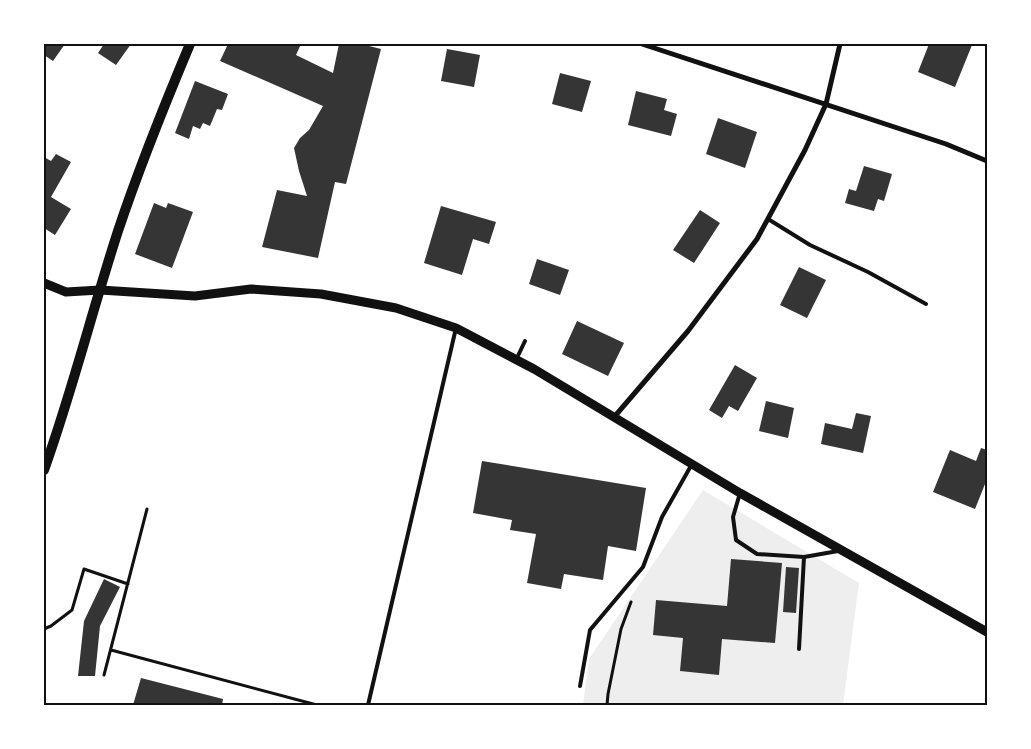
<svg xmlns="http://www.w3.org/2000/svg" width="1031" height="749" font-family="'Public Sans',sans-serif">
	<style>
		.green { fill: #eee }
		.building { fill: #353535 }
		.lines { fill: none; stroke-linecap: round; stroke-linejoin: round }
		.path { stroke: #111; stroke-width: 3 }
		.service { stroke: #111; stroke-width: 4 }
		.minor { stroke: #111; stroke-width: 5 }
		.tertiary { stroke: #111; stroke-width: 9 }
		.secondary { stroke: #111; stroke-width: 10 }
		.neatline { fill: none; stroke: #111; stroke-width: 2 }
	</style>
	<rect width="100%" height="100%" fill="#fff"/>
	<!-- green -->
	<path class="green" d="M 703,490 L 859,583 L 843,705 L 583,705 L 589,659 Z"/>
	<!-- building -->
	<path class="building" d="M 44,44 L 65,44 L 53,61 L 44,55 Z
		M 104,44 L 131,44 L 116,65 L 98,53 Z
		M 228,44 L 301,44 L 296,55 L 333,73 L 339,44 L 361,44 L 381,49 L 346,184 L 335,182 L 318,258 L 262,247 L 277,190 L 307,196 L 299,171 L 294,148 L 300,138 L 309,130 L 323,106 L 220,61 Z
		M 929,44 L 972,45 L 955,87 L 918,72 Z
		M 447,49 L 480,55 L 474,87 L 441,81 Z
		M 560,73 L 591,81 L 582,112 L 552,104 Z
		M 195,81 L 228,94 L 222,110 L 217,109 L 210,126 L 203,123 L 200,129 L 193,126 L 189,139 L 175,133 Z
		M 636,91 L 667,99 L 664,110 L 677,114 L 671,136 L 628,125 Z
		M 718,118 L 757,132 L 745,168 L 706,154 Z
		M 56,154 L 71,162 L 51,197 L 71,209 L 55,235 L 44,228 L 44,157 L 51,161 Z
		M 864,166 L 892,174 L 884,201 L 878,199 L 874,211 L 845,203 L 849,189 L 856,191 Z
		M 154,203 L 166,208 L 168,203 L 193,212 L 172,268 L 135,254 Z
		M 441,206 L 496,222 L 489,244 L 473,239 L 462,275 L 424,263 Z
		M 700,210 L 720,223 L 694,263 L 673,250 Z
		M 537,259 L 569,270 L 560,295 L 529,284 Z
		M 799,267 L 826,280 L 807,318 L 780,305 Z
		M 577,321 L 624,343 L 608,376 L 562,354 Z
		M 735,365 L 757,378 L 738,411 L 729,406 L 722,418 L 709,410 Z
		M 766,401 L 794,408 L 788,438 L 759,431 Z
		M 856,413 L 871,416 L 863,453 L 821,444 L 825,423 L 852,429 Z
		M 981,448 L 987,450 L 987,479 L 975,509 L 933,492 L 950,450 L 976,461 Z
		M 482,461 L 646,488 L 636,551 L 608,546 L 603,580 L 564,574 L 561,589 L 527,583 L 536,534 L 510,530 L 512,520 L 473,513 Z
		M 731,559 L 782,563 L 775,643 L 722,639 L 719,675 L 680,671 L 683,638 L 653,635 L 656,600 L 727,606 Z
		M 786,567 L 799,568 L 796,613 L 783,612 Z
		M 104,579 L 120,587 L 100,626 L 95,676 L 78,676 L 84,621 Z
		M 141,678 L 223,699 L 222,705 L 133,705 Z"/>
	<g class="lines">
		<!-- path -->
		<path class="path" d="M 44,629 L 51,626 L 72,610 L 84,569 L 128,584
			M 111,650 L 317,705
			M 104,675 L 147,509
			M 607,705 L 608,694 L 621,629 L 631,602"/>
		<!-- service -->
		<path class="service" d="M 768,219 L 810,245 L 868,272 L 926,304
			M 516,360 L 525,341
			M 740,493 L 733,517 L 736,540 L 757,554 L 804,557
			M 799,649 L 804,557 L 838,551
			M 580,686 L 590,630 L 643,567 L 662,517 L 692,464
			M 368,705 L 456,328"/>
		<!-- minor -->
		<path class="minor" d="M 642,44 L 946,144 L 987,161
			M 615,416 L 688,331 L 757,239 L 805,150 L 826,104 L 840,44"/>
		<!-- tertiary -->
		<path class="tertiary" d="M 44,283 L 66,292 L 100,290 L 195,296 L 251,289 L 321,294 L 396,308 L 456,328 L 534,369 L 740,493 L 987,632"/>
		<!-- secondary -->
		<path class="secondary" d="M 44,470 C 72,392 92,311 118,231 C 139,168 164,106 190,44"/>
	</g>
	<!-- border -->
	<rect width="1031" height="749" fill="none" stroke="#ffffff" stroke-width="90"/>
	<rect x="45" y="45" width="941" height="659" class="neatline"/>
</svg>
